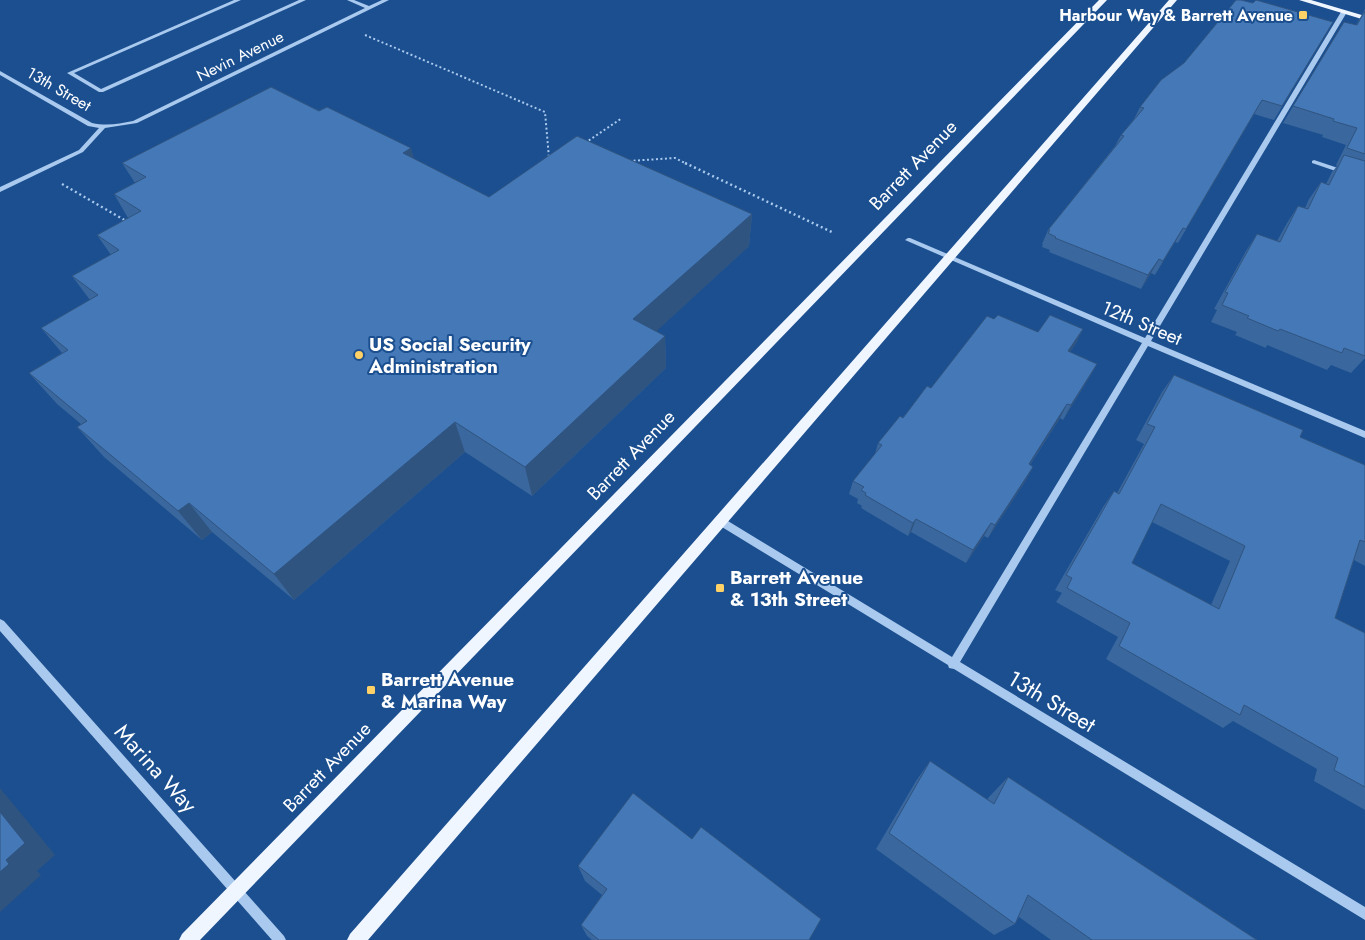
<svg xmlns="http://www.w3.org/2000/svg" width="1365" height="940" font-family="Jost,sans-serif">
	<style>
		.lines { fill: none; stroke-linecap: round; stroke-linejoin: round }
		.path-far1 { stroke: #a9c9ee; stroke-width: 2; stroke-dasharray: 2 2.5; stroke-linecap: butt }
		.path { stroke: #a9c9ee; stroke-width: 2.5; stroke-dasharray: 2 3; stroke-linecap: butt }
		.minor { fill: #a9c9ee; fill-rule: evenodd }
		.major { fill: #f0f6ff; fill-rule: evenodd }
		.wall { fill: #3a679d; fill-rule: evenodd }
		.shaded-wall { fill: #305480 }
		.building { fill: #4478b7; stroke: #305480; fill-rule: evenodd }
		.poi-dot { fill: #ffd166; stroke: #1b4f8f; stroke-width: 2 }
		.labels { text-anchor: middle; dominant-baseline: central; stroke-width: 4; stroke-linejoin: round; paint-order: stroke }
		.far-poi-label { font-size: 16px; font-weight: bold; fill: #fff; stroke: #1b4f8f; text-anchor: end }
		.far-street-label { font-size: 16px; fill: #fff; stroke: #1b4f8f }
		.street-label { font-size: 19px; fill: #fff; stroke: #1b4f8f }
		.poi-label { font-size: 19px; font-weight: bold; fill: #fff; stroke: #1b4f8f; text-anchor: start }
		.near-street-label { font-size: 22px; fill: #fff; stroke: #1b4f8f }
	</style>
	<rect width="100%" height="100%" fill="#1b4f8f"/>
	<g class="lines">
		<!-- path-far1 -->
		<path class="path-far1" d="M 365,35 L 545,112 L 549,158
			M 585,143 L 622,118
			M 629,161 L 675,158 L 687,164"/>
		<!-- path -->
		<path class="path" d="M 685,163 L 834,233
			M 62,184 L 126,221"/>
		<!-- minor -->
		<path class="minor" d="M 234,0 L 241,0 L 74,73 L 101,89 L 299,0 L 306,0 L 103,92 L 99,92 L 67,73 Z
			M 347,0 L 354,0 L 369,6 L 382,0 L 389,0 L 137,123 L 105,128 L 83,152 L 0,192 L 0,187 L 79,150 L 99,128 L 88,126 L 0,75 L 0,71 L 92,123 C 106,126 119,124 133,121 L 365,8 Z
			M 1344,10 L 1347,12 L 1151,341 L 1365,431 L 1365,438 L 1148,346 L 960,662 L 1365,907 L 1365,920 L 954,669 L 949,668 L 948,665 L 717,524 L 715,521 L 717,518 L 720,517 L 723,518 L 952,657 L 1142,343 L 905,240 L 908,238 L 910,238 L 1145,338 L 1341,12 Z
			M 1314,160 L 1365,177 L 1365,181 L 1312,163 L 1312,161 Z
			M 0,619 L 4,621 L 284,936 L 286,940 L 272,940 L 0,631 Z"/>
		<!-- major -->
		<path class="major" d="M 1099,0 L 1107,0 L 200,940 L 179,940 L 182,934 Z
			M 1169,0 L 1177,0 L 368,940 L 347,940 L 350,934 Z
			M 1299,0 L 1311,0 L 1365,16 L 1365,20 Z"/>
	</g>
	<!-- wall -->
	<path class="wall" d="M 1253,3 L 1333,22 L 1274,120 L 1254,114 L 1178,243 L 1175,242 L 1155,275 L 1151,273 L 1141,289 L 1049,252 L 1050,250 L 1042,247 L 1043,244 L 1042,244 L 1048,230 L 1115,146 L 1121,135 L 1134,119 L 1140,107 L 1184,63 Z
		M 1365,9 L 1365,358 L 1351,373 L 1331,365 L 1327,370 L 1267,345 L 1266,348 L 1235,335 L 1237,332 L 1211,322 L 1217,310 L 1214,309 L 1246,251 L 1257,234 L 1277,241 L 1287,223 L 1298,206 L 1305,208 L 1309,199 L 1321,182 L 1326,184 L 1332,172 L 1337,166 L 1336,165 L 1346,145 L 1322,137 L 1323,135 L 1283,123 L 1344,22 L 1356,25 Z
		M 414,159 L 489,197 L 752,214 L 749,246 L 656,331 L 665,336 L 666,368 L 532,496 L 465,452 L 294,600 L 212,532 L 202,540 L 104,457 L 77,427 L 81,424 L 57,404 L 29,373 L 62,353 L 41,328 L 90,300 L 72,276 L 111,255 L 97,235 L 128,218 L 114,194 L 135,183 L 122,163 Z
		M 994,319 L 1038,332 L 1083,329 L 1076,343 L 1070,352 L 1097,364 L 1089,378 L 1063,420 L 1060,418 L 1030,465 L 1033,467 L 1026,480 L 988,538 L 984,536 L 966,563 L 911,532 L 908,536 L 861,508 L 862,506 L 857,503 L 858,499 L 849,494 L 853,481 L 875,454 L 878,443 L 931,388 Z
		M 1174,375 L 1300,437 L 1365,465 L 1365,566 L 1354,560 L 1335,618 L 1365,633 L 1365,810 L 1314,781 L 1317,769 L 1233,721 L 1223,728 L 1106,659 L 1118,637 L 1056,602 L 1062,593 L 1055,590 L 1103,507 L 1114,491 L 1117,493 L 1144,444 L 1136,440 L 1162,392 ZM 1152,522 L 1230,561 L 1211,605 L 1132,563 Z
		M 930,761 L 987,800 L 989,797 L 1008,777 L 1257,940 L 1051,940 L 1019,917 L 1015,924 L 994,935 L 876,849 L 916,781 Z
		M 578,866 L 809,940 L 592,940 L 587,936 L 581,925 L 602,895 L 585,881 Z"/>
	<!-- shaded-wall -->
	<path class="shaded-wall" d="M 411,148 L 420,180 L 403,153 Z
		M 752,214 L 749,246 L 635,351 L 633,319 Z
		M 1183,228 L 1175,242 L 1155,275 L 1163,261 Z
		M 1159,259 L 1151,273 L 1141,289 L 1148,275 Z
		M 1083,329 L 1076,343 L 1061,365 L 1068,351 Z
		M 665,336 L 666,368 L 532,496 L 525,467 Z
		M 1097,364 L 1089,378 L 1063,420 L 1071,405 Z
		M 1067,404 L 1060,418 L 1021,478 L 1029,464 Z
		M 455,422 L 465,452 L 294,600 L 274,574 Z
		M 1033,467 L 1026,480 L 988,538 L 995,525 Z
		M 189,503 L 212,532 L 202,540 L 178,511 Z
		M 916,519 L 911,532 L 908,536 L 913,523 Z
		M 991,523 L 984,536 L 966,563 L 973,550 Z
		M 0,788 L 55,855 L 37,871 L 41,875 L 0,912 L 0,872 L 6,860 L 0,812 Z"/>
	<!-- building -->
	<path class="building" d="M 1236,0 L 1241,0 L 1253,3 L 1256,0 L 1333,22 L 1282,106 L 1262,100 L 1186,229 L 1183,228 L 1163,261 L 1159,259 L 1148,275 L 1055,238 L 1056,237 L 1048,233 L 1050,230 L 1048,230 L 1124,136 L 1121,135 L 1144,108 L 1140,107 L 1161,80 L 1184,63 Z
		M 1365,11 L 1365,154 L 1347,148 L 1357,128 L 1333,121 L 1334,119 L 1293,106 L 1344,22 L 1357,25 Z
		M 271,87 L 319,111 L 327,107 L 411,148 L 403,153 L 489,197 L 577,136 L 752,214 L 633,319 L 665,336 L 525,467 L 455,422 L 274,574 L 189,503 L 178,511 L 77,427 L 87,421 L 29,373 L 68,350 L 41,328 L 98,295 L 72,276 L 119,250 L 97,235 L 141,211 L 114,194 L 146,177 L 122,163 Z
		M 1344,155 L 1365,161 L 1365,356 L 1344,348 L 1342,353 L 1280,329 L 1278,331 L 1247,318 L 1249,316 L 1222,305 L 1228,293 L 1225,292 L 1257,234 L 1280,242 L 1298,206 L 1308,209 L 1321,182 L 1329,185 Z
		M 998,315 L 1038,332 L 1050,315 L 1083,329 L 1068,351 L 1097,364 L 1071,405 L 1067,404 L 1029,464 L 1033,467 L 995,525 L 991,523 L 973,550 L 916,519 L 913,523 L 865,495 L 866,493 L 861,490 L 864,487 L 853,481 L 882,445 L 878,443 L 900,416 L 903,418 L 927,386 L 931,388 L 987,316 L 994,319 Z
		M 1174,375 L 1303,430 L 1300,437 L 1365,465 L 1365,542 L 1360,540 L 1335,618 L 1365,633 L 1365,787 L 1334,770 L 1338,758 L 1244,705 L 1240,715 L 1119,646 L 1130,623 L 1067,588 L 1072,578 L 1066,575 L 1114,491 L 1119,494 L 1155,427 L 1147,424 ZM 1161,504 L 1245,546 L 1219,609 L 1132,563 Z
		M 930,761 L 994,804 L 1008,777 L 1257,940 L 1092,940 L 1028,895 L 1015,924 L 889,833 Z
		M 633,793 L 692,839 L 701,827 L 821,919 L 809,940 L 599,940 L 581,925 L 607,889 L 578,866 Z
		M 0,812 L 25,843 L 6,860 L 9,864 L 0,872 Z"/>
	<!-- markers -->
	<g class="poi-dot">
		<rect x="1298" y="10" width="10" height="10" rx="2.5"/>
		<circle cx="359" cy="355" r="5"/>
		<rect x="715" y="583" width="10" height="10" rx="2.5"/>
		<rect x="366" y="685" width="10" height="10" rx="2.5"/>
	</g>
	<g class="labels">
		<!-- far-poi labels -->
		<g class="far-poi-label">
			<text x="1293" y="15">Harbour Way &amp; Barrett Avenue</text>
		</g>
		<!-- far-street labels -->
		<g class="far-street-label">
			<text transform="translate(240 56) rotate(-26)">Nevin Avenue</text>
			<text transform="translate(59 89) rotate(30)">13th Street</text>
		</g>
		<!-- street labels -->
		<g class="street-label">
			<text transform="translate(913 165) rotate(-46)">Barrett Avenue</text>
			<text transform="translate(1142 323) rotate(23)">12th Street</text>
			<text transform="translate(631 455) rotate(-46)">Barrett Avenue</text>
			<text transform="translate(327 767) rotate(-46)">Barrett Avenue</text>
		</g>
		<!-- poi labels -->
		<g class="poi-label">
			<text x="369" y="344">US Social Security<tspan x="369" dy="22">Administration</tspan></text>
			<text x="730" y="577">Barrett Avenue<tspan x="730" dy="22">&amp; 13th Street</tspan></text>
			<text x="381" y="679">Barrett Avenue<tspan x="381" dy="22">&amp; Marina Way</tspan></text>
		</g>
		<!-- near-street labels -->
		<g class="near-street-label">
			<text transform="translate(1052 701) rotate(31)">13th Street</text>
			<text transform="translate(156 768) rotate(48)">Marina Way</text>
		</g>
	</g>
</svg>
